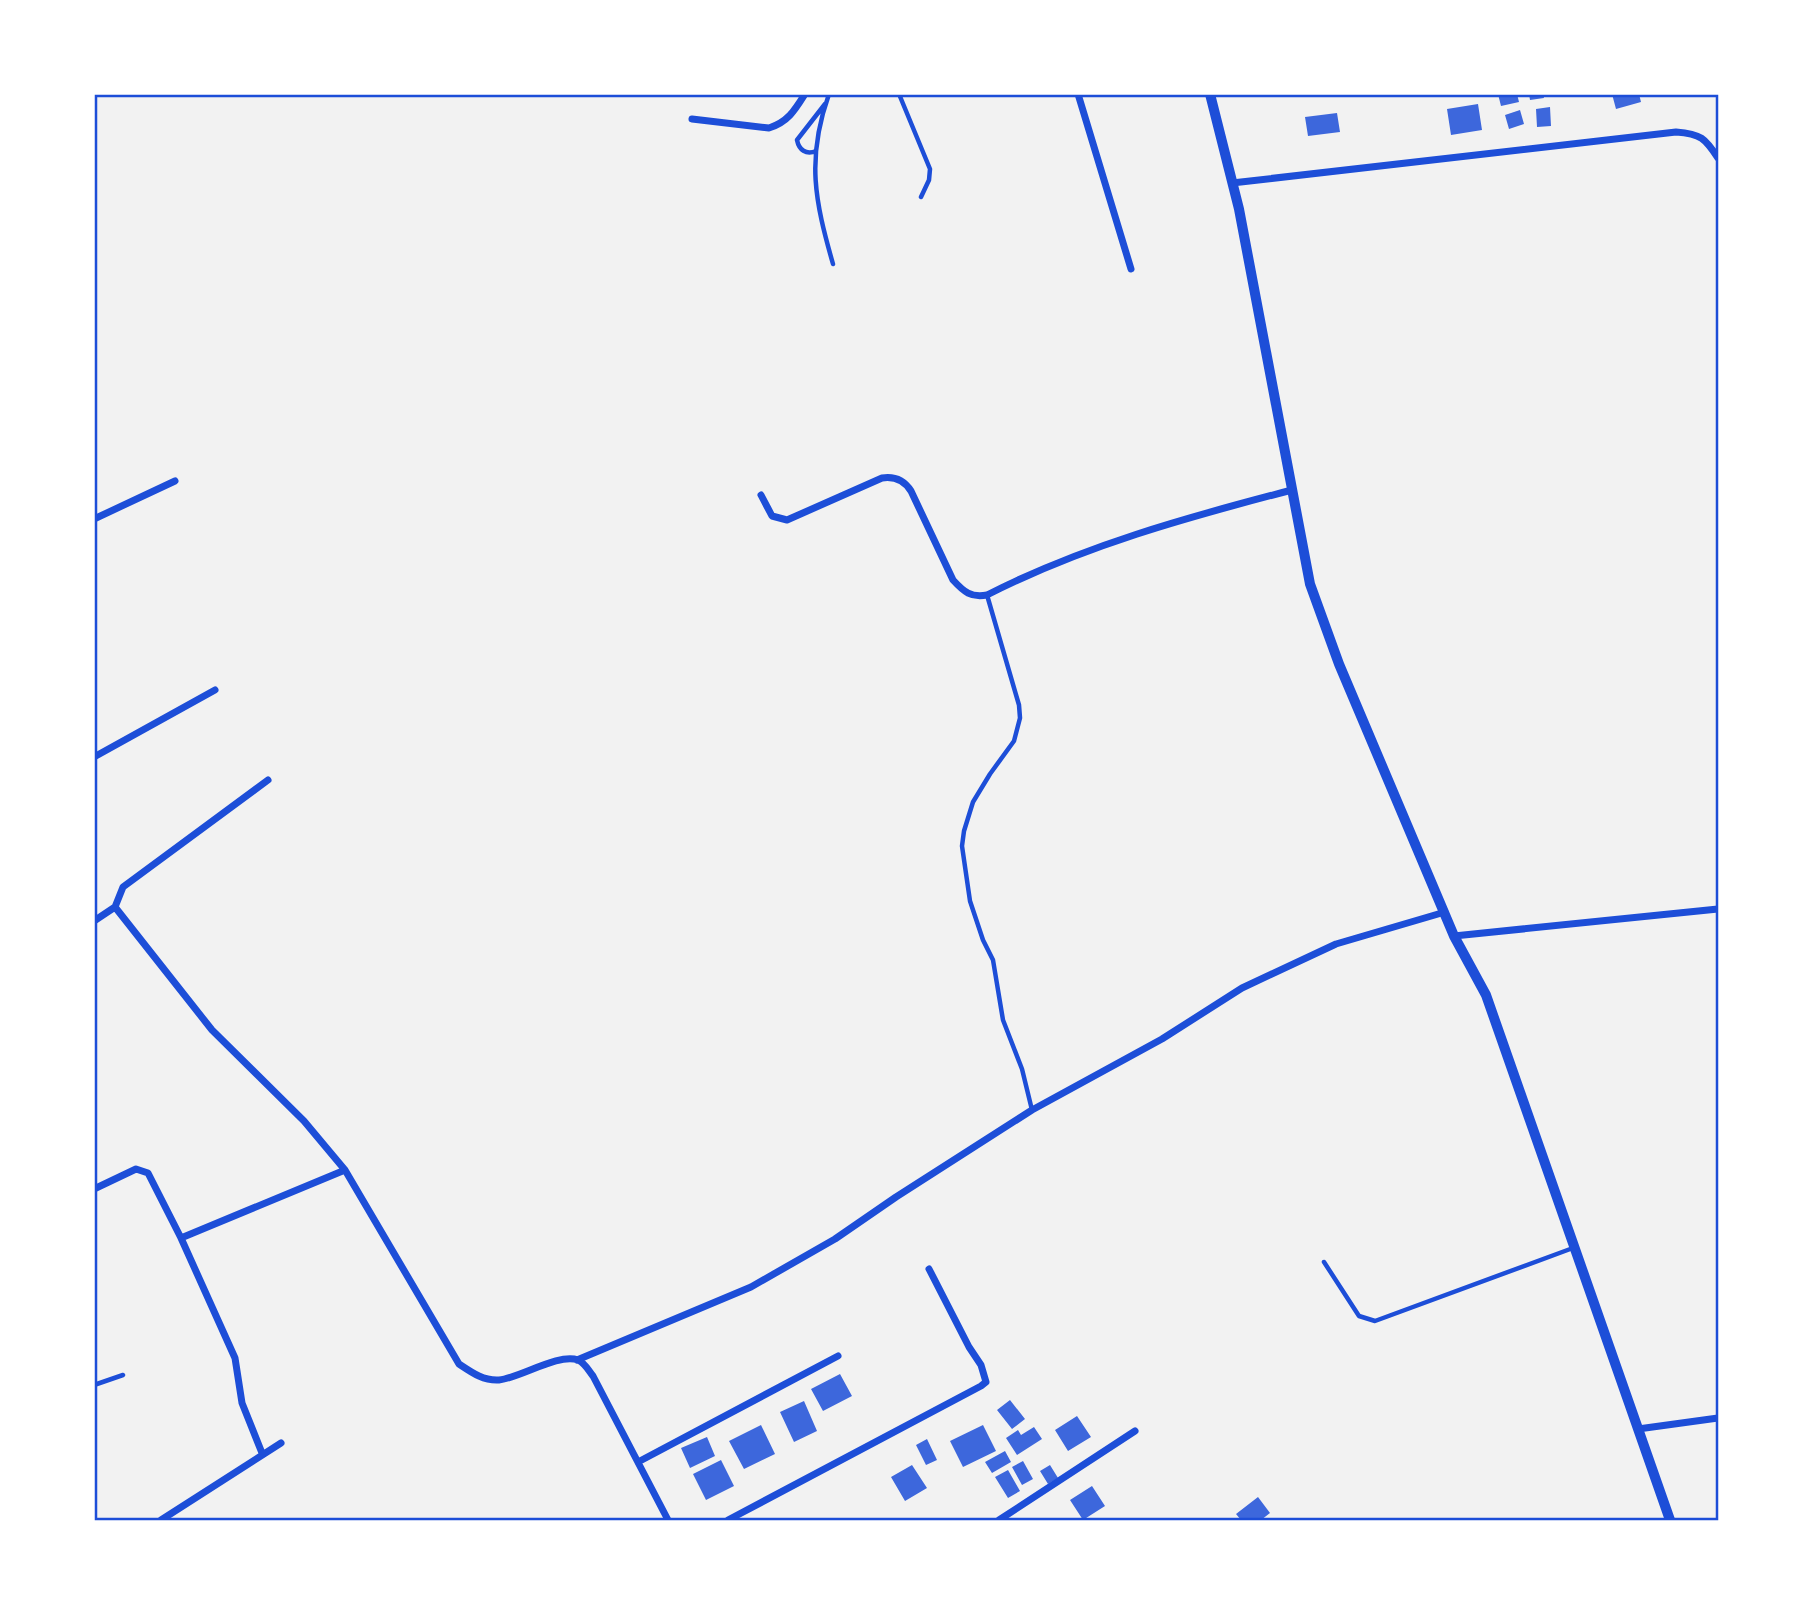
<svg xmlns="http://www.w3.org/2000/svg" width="1813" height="1615" font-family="'IBM Plex Sans',sans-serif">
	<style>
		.building { fill: #3d67dc }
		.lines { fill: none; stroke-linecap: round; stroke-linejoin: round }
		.service { stroke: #1d4ed8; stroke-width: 4.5 }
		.minor { stroke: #1d4ed8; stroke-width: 7 }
		.tertiary { stroke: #1d4ed8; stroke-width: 10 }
		.neatline { fill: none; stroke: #1d4ed8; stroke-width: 2.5 }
	</style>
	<rect width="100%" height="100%" fill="#f2f2f2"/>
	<!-- building -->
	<path class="building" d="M 1498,94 L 1517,94 L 1519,102 L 1501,106 Z
		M 1529,94 L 1543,94 L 1544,98 L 1530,100 Z
		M 1612,94 L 1639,94 L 1641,102 L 1616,109 Z
		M 1478,104 L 1482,130 L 1451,135 L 1447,109 Z
		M 1550,107 L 1551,126 L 1537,127 L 1536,109 Z
		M 1520,110 L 1524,124 L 1509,129 L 1505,115 Z
		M 1337,113 L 1340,132 L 1308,136 L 1305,117 Z
		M 840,1374 L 852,1396 L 823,1411 L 811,1389 Z
		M 1010,1400 L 1025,1419 L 1012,1429 L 997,1410 Z
		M 804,1401 L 817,1431 L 794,1442 L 780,1412 Z
		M 1077,1416 L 1091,1437 L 1068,1451 L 1055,1430 Z
		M 761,1425 L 775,1454 L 744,1469 L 729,1441 Z
		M 983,1425 L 996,1451 L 963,1467 L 950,1441 Z
		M 1034,1427 L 1042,1439 L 1017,1455 L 1006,1438 L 1018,1430 L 1021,1435 Z
		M 707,1437 L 715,1456 L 690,1468 L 681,1448 Z
		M 927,1439 L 937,1460 L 926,1465 L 916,1445 Z
		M 1005,1451 L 1011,1462 L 992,1473 L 985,1462 Z
		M 721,1460 L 734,1486 L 706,1500 L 693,1474 Z
		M 1023,1461 L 1033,1479 L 1022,1485 L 1012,1467 Z
		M 912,1465 L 927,1488 L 905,1501 L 891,1477 Z
		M 1050,1465 L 1058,1478 L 1048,1484 L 1040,1471 Z
		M 1008,1470 L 1020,1491 L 1008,1498 L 995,1477 Z
		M 1092,1486 L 1105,1506 L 1083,1520 L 1070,1500 Z
		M 1258,1497 L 1270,1513 L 1261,1520 L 1241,1520 L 1236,1514 Z"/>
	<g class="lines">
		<!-- service -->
		<path class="service" d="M 829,94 C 806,159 815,201 833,264
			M 899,94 L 930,169 L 929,180 L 921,197
			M 816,151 C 806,155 799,150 797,140 L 825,104
			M 987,595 L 1019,705 L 1020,718 L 1014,741 L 990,774 L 973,802 L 964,831 L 962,846 L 970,901 L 983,940 L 993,960 L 1003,1020 L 1022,1069 L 1032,1110
			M 1324,1262 L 1359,1316 L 1375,1321 L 1573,1248
			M 94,1385 L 123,1375"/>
		<!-- minor -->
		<path class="minor" d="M 1078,94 L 1131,269
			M 692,119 L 769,128 C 788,122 795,110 805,94
			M 1232,183 L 1676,132 C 1701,134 1705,138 1718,158
			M 761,495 L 772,516 L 787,520 L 882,478 C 895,476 904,480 911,491 L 953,580 C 964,592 971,598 987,595 C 1083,546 1188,517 1292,490
			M 94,519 L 175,481
			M 94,757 L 215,690
			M 115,907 L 123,887 L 268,780
			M 94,921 L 115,907 L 212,1030 L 304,1121 L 345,1170 L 459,1364 C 471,1372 483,1381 499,1380 C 520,1378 558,1353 578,1360 C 585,1363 589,1371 593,1376 L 668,1520
			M 1454,936 L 1718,909
			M 94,1189 L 136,1169 L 148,1173 L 181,1238
			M 577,1360 L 751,1287 L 835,1239 L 896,1197 L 1032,1110 L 1162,1039 L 1242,988 L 1336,944 L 1445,912
			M 1638,1429 L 1718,1418
			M 262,1453 L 242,1403 L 235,1358 L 181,1238 L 345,1170
			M 638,1462 L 838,1356
			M 161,1520 L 281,1443
			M 728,1520 L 981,1386 L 986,1382 L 981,1365 L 969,1347 L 929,1269
			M 999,1520 L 1135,1431"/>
		<!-- tertiary -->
		<path class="tertiary" d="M 1210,94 L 1239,209 L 1310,584 L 1339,664 L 1454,936 L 1486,995 L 1670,1520"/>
	</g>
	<!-- border -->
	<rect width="1813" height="1615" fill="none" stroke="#ffffff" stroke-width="192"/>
	<rect x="96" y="96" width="1621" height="1423" class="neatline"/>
</svg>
